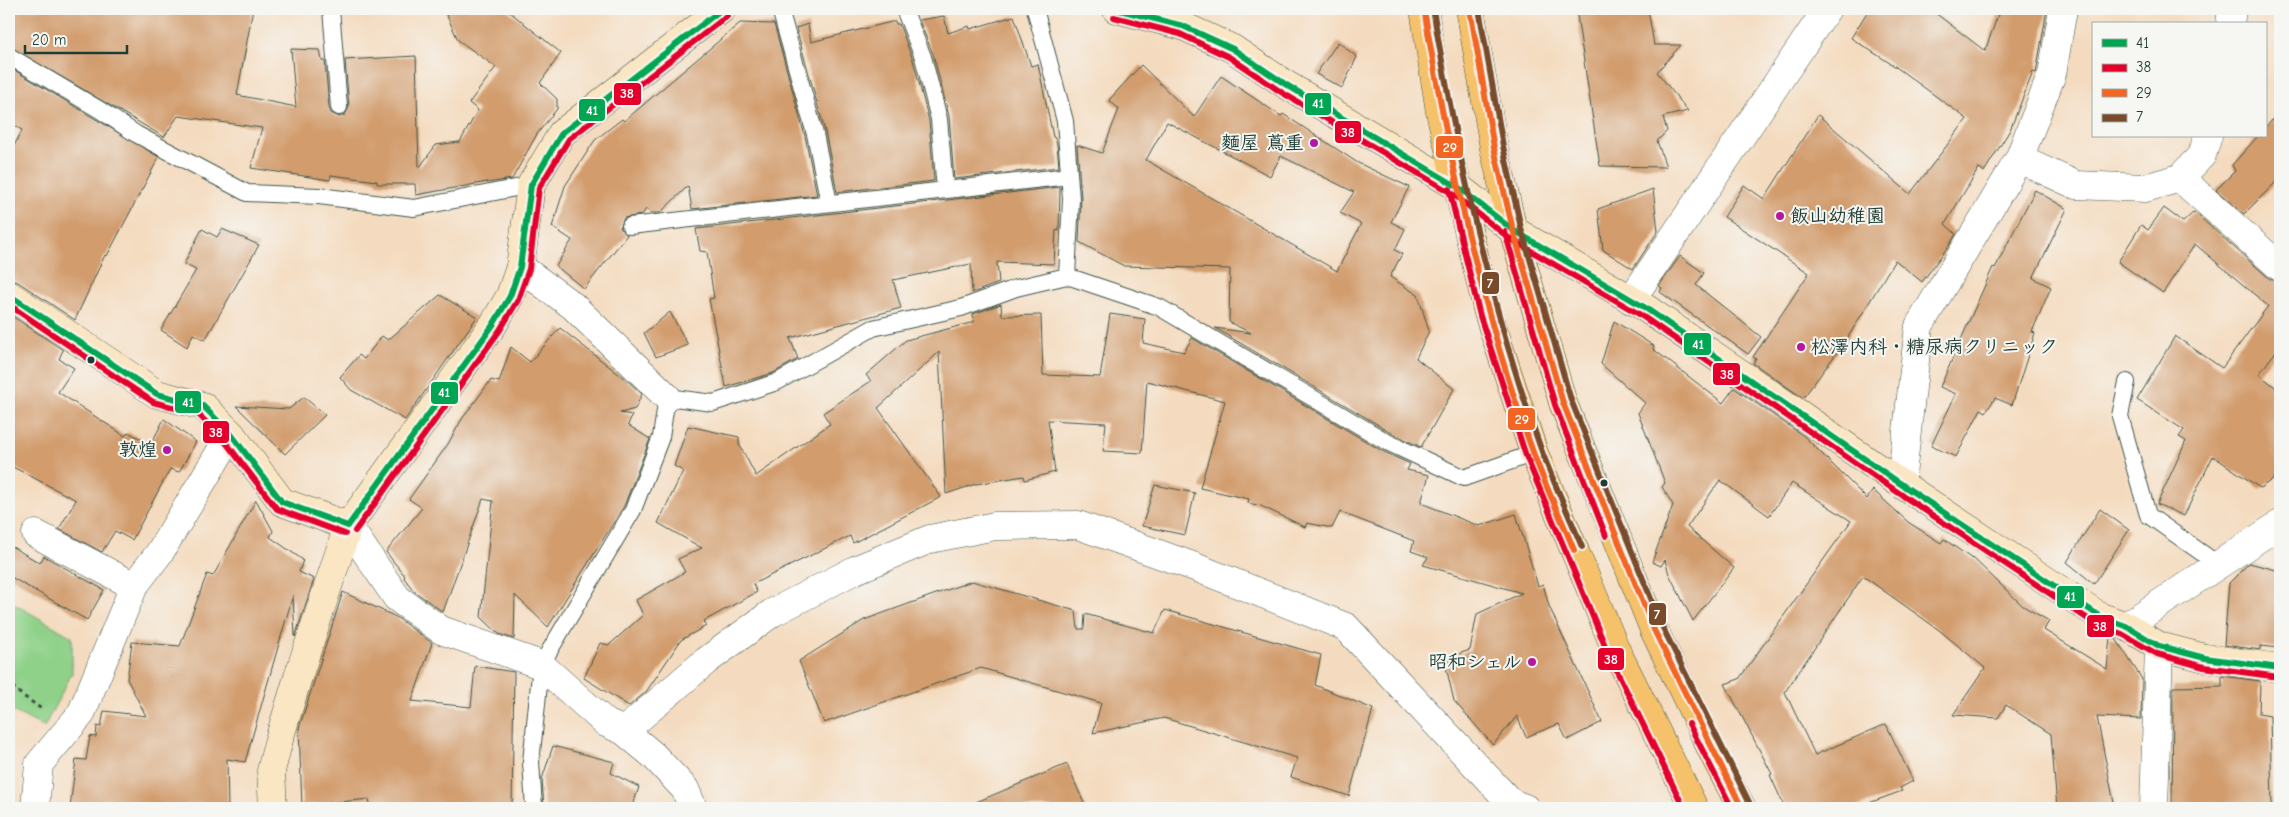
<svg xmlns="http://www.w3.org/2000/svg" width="2289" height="817" font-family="'Comic Neue','Klee One',sans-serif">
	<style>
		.green { fill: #8fd189; stroke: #57875e }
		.building { fill: #d29c6d; fill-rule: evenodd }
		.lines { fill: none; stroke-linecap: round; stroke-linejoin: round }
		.lane-casing { stroke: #3f5549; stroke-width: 18 }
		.street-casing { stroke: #3f5549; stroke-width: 29 }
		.secondary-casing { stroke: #3f5549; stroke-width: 29 }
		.highway-casing { stroke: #3f5549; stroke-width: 29 }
		.path { stroke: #3f5549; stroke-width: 3; stroke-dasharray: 4 4; stroke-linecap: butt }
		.lane { stroke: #fff; stroke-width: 16 }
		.street { stroke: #fff; stroke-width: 28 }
		.secondary { stroke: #fbe6c4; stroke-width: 28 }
		.highway { stroke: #f5c16b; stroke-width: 28 }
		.bus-1-casing { stroke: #f6f6f2; stroke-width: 10 }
		.bus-2-casing { stroke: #f6f6f2; stroke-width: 10 }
		.bus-3-casing { stroke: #f6f6f2; stroke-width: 10 }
		.bus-4-casing { stroke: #f6f6f2; stroke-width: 10 }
		.bus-1 { stroke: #00a651; stroke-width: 6 }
		.bus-2 { stroke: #e4002b; stroke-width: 6 }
		.bus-3 { stroke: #f26522; stroke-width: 6 }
		.bus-4 { stroke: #7a4b2a; stroke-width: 6 }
		.poi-dot { fill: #b5179e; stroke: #f6f6f2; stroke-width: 2 }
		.bus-dot { fill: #1f3d34; stroke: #f6f6f2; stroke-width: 2 }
		.labels { text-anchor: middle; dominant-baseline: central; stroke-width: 4; stroke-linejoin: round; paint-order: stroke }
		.poi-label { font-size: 19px; font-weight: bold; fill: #1f3d34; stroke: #f6f6f2; text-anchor: end }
		.line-badge { stroke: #f6f6f2; stroke-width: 2 }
		.badge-label { font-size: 14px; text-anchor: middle; font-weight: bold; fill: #fff }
	</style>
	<rect width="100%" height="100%" fill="#f6f6f2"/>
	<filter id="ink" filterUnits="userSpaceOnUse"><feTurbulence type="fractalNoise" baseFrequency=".02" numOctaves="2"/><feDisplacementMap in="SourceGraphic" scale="10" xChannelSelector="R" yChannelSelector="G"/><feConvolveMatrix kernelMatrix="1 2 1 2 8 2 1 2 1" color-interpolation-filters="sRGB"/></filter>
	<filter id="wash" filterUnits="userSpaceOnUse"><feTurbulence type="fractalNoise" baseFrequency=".0096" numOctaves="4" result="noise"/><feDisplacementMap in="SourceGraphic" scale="20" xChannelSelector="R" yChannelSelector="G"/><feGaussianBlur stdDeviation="1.12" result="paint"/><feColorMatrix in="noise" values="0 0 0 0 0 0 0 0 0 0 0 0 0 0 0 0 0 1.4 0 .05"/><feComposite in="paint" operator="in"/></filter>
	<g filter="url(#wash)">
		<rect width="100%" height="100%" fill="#f4dbbf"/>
		<!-- green -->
		<path class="green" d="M 9,601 L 72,637 L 72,673 L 44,727 L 9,709 Z"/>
		<g id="blocks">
			<!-- building -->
			<path class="building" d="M 9,9 L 253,9 L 237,95 L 296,107 L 291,49 L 320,50 L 322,61 L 325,61 L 329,108 L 331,113 L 339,117 L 345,115 L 349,107 L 345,60 L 416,56 L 419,168 L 436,145 L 460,142 L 478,110 L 469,103 L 496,67 L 458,40 L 444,9 L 506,9 L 561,53 L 540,83 L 557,99 L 557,109 L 537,134 L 512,179 L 487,183 L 487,182 L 416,195 L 415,184 L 377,184 L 377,181 L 331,175 L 330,180 L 251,168 L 262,128 L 178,116 L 164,137 L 9,46 Z
				M 1576,9 L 1648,9 L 1654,45 L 1681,45 L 1657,72 L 1688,111 L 1663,117 L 1667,131 L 1657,141 L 1666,167 L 1600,166 Z
				M 1869,9 L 1930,9 L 1985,51 L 2000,9 L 2047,9 L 2036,73 L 2033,72 L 2010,130 L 1984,172 L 1979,168 L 1945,224 L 1956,234 L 1950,244 L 1922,282 L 1895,260 L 1845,342 L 1803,398 L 1753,363 L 1756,359 L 1753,357 L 1809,273 L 1724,217 L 1744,185 L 1764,199 L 1818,115 L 1910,194 L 1967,119 L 1896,67 L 1851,38 Z
				M 944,16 L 948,33 L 969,26 L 970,29 L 1014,16 L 1031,66 L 1038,64 L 1053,137 L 1055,138 L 1057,145 L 1059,167 L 954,179 L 949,116 L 933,54 L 919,20 Z
				M 895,21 L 896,24 L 899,24 L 913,60 L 929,121 L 934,181 L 837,192 L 825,131 L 796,28 L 808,24 L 811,42 Z
				M 740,23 L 774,24 L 805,136 L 817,195 L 692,209 L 688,186 L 660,213 L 652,213 L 646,209 L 642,215 L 624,218 L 620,228 L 627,235 L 584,289 L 556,266 L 572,240 L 552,227 L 565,186 L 595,140 L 622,119 L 624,121 Z
				M 1338,42 L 1357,57 L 1342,88 L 1316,74 Z
				M 1141,65 L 1194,117 L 1221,76 L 1281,116 L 1283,114 L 1358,163 L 1409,187 L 1391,222 L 1405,229 L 1395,250 L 1402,254 L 1390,277 L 1418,295 L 1429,331 L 1416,358 L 1454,389 L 1421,447 L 1392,433 L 1215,328 L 1251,333 L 1229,322 L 1230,269 L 1124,266 L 1079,242 L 1081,198 L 1077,145 L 1102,153 L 1119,109 L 1109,100 ZM 1167,122 L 1270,176 L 1281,156 L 1354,192 L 1340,213 L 1361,224 L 1337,271 L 1146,160 Z
				M 9,67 L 159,157 L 107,256 L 105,255 L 75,320 L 18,282 L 9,280 L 9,156 L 22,130 L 9,123 Z
				M 2280,111 L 2280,178 L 2244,214 L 2216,190 L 2235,171 L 2232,165 L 2258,136 L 2265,136 L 2265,128 Z
				M 1060,187 L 1059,231 L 1056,230 L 1054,264 L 997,262 L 999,283 L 972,293 L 971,264 L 893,280 L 901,308 L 790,338 L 798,359 L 773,373 L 726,387 L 709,299 L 714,298 L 707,252 L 700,251 L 696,229 Z
				M 1653,189 L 1658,231 L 1633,269 L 1603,250 L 1598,209 Z
				M 2035,190 L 2067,209 L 2033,278 L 2051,287 L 2032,332 L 2035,333 L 2012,405 L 1995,398 L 1986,412 L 1981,409 L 1956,457 L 1931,446 L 1956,394 L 1940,387 L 1993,267 L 1995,268 Z
				M 2164,208 L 2183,222 L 2194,212 L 2270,279 L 2280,282 L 2280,346 L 2259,374 L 2280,391 L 2280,474 L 2260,488 L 2213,456 L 2184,516 L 2157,504 L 2186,441 L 2179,437 L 2184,430 L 2137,400 L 2175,336 L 2222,368 L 2268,306 L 2195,244 L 2163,293 L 2118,262 L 2141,225 L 2148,230 Z
				M 202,229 L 217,237 L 222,229 L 259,245 L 205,340 L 193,334 L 187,347 L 161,330 L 196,270 L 184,264 Z
				M 1680,256 L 1704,273 L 1696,285 L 1761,337 L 1748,354 L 1660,292 L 1662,288 L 1659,286 Z
				M 440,295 L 477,317 L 405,420 L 351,390 L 340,377 L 359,355 L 364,359 L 382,336 L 388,340 Z
				M 1001,304 L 1002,316 L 1041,315 L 1043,375 L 1100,377 L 1110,314 L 1145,319 L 1143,343 L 1184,352 L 1192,338 L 1382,451 L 1410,464 L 1407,470 L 1429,475 L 1421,503 L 1479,526 L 1516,514 L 1538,586 L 1543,584 L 1549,606 L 1602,722 L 1567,740 L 1559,724 L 1526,737 L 1517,716 L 1493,745 L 1454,701 L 1446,667 L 1447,666 L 1444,659 L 1470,650 L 1477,614 L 1522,593 L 1423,565 L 1428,557 L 1411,551 L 1414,541 L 1340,512 L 1332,528 L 1307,523 L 1305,527 L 1261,506 L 1248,503 L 1249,499 L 1200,488 L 1225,401 L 1147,381 L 1142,453 L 1103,451 L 1106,423 L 1048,420 L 1055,472 L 1025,480 L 1024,476 L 976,484 L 946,494 L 939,352 L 878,408 L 941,497 L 853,543 L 850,536 L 753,584 L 757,592 L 704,621 L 706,626 L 681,640 L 646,692 L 629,706 L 584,678 L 600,643 L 609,645 L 643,615 L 636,600 L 685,572 L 678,559 L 702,548 L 658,523 L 683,471 L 674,466 L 688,426 L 739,437 L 739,444 L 756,476 L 830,424 L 823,413 L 871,381 L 866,375 L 906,340 L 974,322 L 973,314 Z
				M 670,312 L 688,345 L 656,357 L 644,333 Z
				M 9,314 L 63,350 L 59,359 L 74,368 L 58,392 L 125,436 L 128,432 L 151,444 L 164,419 L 196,442 L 179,472 L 170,469 L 132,540 L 115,531 L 102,552 L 59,529 L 76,500 L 9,465 Z
				M 1614,321 L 1654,346 L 1653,349 L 1723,403 L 1734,388 L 1805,437 L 1867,499 L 1873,490 L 1908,522 L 1941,543 L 1944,539 L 1972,559 L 1973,558 L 2023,606 L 2049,621 L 2044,630 L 2107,669 L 2110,637 L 2116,639 L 2142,679 L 2141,719 L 2097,717 L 2115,808 L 2057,808 L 2051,734 L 2006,705 L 1998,718 L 1953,715 L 1985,668 L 1939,630 L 1863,576 L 1785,692 L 1815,755 L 1886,724 L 1913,781 L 1900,788 L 1902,791 L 1855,808 L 1785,808 L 1770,775 L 1772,774 L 1725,684 L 1739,679 L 1851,521 L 1792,483 L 1769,516 L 1720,480 L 1687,527 L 1734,568 L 1693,621 L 1669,574 L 1665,560 L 1661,566 L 1652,562 L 1673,505 L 1662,487 L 1665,483 L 1638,413 L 1645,403 L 1601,364 Z
				M 560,328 L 629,382 L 642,394 L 635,409 L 620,413 L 632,415 L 628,425 L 650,439 L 624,506 L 548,627 L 515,595 L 514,639 L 499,634 L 481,617 L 493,501 L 483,499 L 443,612 L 414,591 L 404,578 L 405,576 L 386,552 L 422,508 L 409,499 L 448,444 L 462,419 L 491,380 L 499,382 L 511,347 L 530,362 Z
				M 304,397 L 325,415 L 285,454 L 236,406 L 289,409 Z
				M 1155,485 L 1195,493 L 1185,535 L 1142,526 Z
				M 256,500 L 273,531 L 270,537 L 303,560 L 299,572 L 314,579 L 295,637 L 293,595 L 245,762 L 227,759 L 228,806 L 70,808 L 76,759 L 86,760 L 90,736 L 96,737 L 97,726 L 101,727 L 104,711 L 146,716 L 127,679 L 132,642 L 180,646 L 207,574 L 213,576 Z
				M 2100,509 L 2129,530 L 2094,584 L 2067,562 Z
				M 9,545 L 40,563 L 44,556 L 104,590 L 87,620 L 9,576 Z
				M 2249,563 L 2280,571 L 2280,648 L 2261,646 L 2261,650 L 2224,645 L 2229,583 Z
				M 972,581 L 1076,611 L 1078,629 L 1084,629 L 1085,614 L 1154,633 L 1165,610 L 1321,655 L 1315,685 L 1373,709 L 1349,796 L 1291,777 L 1297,758 L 1164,718 L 1093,733 L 1101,703 L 981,668 L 824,723 L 799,661 L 864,620 Z
				M 343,592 L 396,617 L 432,643 L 412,701 L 471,707 L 475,666 L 514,672 L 512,808 L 371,808 L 369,799 L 302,806 L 299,728 Z
				M 2222,676 L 2260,681 L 2259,714 L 2270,716 L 2272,808 L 2172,808 L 2173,687 L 2222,686 Z
				M 553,746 L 614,762 L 611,773 L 639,787 L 632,808 L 544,808 L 542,779 Z
				M 1067,764 L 1086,808 L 962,808 Z"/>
		</g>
	</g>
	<g filter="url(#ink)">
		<use href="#blocks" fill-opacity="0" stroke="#3f5549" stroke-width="1"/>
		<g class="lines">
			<defs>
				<path id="lane" d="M 331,9 L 339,107
					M 780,9 L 815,134 L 829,203
					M 904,9 L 923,57 L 939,119 L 945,190
					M 1035,9 L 1065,121 L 1071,199 L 1067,276
					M 9,56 L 100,110 L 136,134 L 247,193 L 319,196 L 414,208 L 531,185
					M 630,226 L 1069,176
					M 2127,382 L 2120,416 L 2148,515 L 2219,565
					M 534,808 L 531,762 L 541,665 L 633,510 L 661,437 L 667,397 L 713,403 L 777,382 L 873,328 L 961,308 L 1016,288 L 1067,276 L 1159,307 L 1387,442 L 1464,478 L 1534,453"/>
				<path id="street" d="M 2230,24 L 2232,9
					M 2019,159 L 2076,185 L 2145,188 L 2180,178 L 2280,267
					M 2180,178 L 2202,155 L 2208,136
					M 520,267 L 573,306 L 667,397
					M 1631,300 L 1827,9
					M 1901,484 L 1919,326 L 2019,159 L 2052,74 L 2063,9
					M 348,526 L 397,598 L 441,630 L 541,665 L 606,723 L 624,731 L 653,755 L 685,789 L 693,808
					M 36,534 L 134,586
					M 2126,626 L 2280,524
					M 624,731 L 706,661 L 772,613 L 855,570 L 930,539 L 995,526 L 1078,525 L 1195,567 L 1346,627 L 1511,803 L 1525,808
					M 35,808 L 39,764 L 81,714 L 134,586 L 160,552 L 231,434
					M 2154,808 L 2159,646"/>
				<path id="secondary" d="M 1116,9 L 1183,26 L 1233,49 L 1285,84 L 1458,187 L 1513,230 L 1644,307 L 1901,484 L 2101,617 L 2126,626 L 2159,646 L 2205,658 L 2280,668
					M 9,295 L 157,394 L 203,406 L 231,434 L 282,502 L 348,526
					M 273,808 L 271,771 L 278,743 L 298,677 L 348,526 L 493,325 L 510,296 L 520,267 L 531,185 L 562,133 L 722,9"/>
				<path id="highway" d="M 1424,9 L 1440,112 L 1488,313 L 1534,453 L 1616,650 L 1694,808
					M 1470,9 L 1494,148 L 1513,230 L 1563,403 L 1654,630 L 1717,761 L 1742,808"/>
			</defs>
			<!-- lane casing -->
			<use href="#lane" class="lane-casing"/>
			<!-- street casing -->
			<use href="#street" class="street-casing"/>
			<!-- secondary casing -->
			<use href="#secondary" class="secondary-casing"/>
			<!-- highway casing -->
			<use href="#highway" class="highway-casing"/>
			<!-- path -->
			<path class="path" d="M 2264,12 L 2280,14
				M 9,679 L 15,690 L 43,710"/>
			<!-- lane -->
			<use href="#lane" class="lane"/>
			<!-- street -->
			<use href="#street" class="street"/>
			<!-- secondary -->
			<use href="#secondary" class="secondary"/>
			<!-- highway -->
			<use href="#highway" class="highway"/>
			<defs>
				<path id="bus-1" d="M 1116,9 L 1183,26 L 1233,49 L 1285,84 L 1458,187 L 1513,230 L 1644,307 L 1901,484 L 2101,617 L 2126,626 L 2159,646 L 2205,658 L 2280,668
					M 9,295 L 157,394 L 203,406 L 231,434 L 282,502 L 348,526
					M 348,526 L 493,325 L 510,296 L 520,267 L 531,185 L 562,133 L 722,9"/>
				<path id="bus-2" d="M 1114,17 L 1180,34 L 1229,57 L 1281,92 L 1453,194 L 1509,238 L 1639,314 L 1896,491 L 2097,625 L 2122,634 L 2157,654 L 2204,667 L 2279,677
					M 1449,189 L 1480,316 L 1526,456 L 1608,653 L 1684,808
					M 1505,232 L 1555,405 L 1606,536
					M 9,305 L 153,402 L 198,414 L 224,440 L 277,509 L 345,534
					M 355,531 L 500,330 L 518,300 L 529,269 L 539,188 L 569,139 L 727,16
					M 1689,724 L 1732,808"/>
				<path id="bus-3" d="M 1424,9 C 1449,159 1481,309 1533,452 C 1545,486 1561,517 1574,550
					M 1470,9 L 1494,148 L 1513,230 L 1563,403 L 1654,630 L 1742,808"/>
				<path id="bus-4" d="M 1433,9 C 1458,158 1490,306 1541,449 C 1553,482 1569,514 1582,547
					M 1479,9 L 1503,146 L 1521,228 L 1571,400 L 1662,626 L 1750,804"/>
			</defs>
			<!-- bus-1 casing -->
			<use href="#bus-1" class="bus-1-casing"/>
			<!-- bus-2 casing -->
			<use href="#bus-2" class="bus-2-casing"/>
			<!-- bus-3 casing -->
			<use href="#bus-3" class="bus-3-casing"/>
			<!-- bus-4 casing -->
			<use href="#bus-4" class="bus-4-casing"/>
			<!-- bus-1 -->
			<use href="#bus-1" class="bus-1"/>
			<!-- bus-2 -->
			<use href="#bus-2" class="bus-2"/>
			<!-- bus-3 -->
			<use href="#bus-3" class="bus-3"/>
			<!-- bus-4 -->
			<use href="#bus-4" class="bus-4"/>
		</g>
	</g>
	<!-- markers -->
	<g class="poi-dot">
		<circle cx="1314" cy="143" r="5"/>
		<circle cx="1780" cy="216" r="5"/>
		<circle cx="1801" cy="347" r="5"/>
		<circle cx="167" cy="450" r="5"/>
		<circle cx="1532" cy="662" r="5"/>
	</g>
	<g class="bus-dot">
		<circle cx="91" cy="360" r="4.5"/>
		<circle cx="1604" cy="483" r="4.5"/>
	</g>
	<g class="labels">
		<!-- poi labels -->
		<g class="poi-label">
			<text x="1304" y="143">麵屋 蔦重</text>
			<text x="1790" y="216" text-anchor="start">飯山幼稚園</text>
			<text x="1811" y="347" text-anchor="start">松澤内科・糖尿病クリニック</text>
			<text x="157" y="450">敦煌</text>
			<text x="1522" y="662">昭和シェル</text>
		</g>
	</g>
	<g class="line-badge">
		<rect x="613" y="82" width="29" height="24" rx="5" fill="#e4002b"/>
		<rect x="1304" y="92" width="28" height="24" rx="5" fill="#00a651"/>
		<rect x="578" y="98" width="28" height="24" rx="5" fill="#00a651"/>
		<rect x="1334" y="120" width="28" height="24" rx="5" fill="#e4002b"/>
		<rect x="1435" y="135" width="29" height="24" rx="5" fill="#f26522"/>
		<rect x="1481" y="271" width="19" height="24" rx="5" fill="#7a4b2a"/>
		<rect x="1683" y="332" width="29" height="24" rx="5" fill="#00a651"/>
		<rect x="1712" y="362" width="29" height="24" rx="5" fill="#e4002b"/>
		<rect x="430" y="381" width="29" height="24" rx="5" fill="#00a651"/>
		<rect x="174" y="390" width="28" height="24" rx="5" fill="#00a651"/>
		<rect x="1507" y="407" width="29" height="24" rx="5" fill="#f26522"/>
		<rect x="202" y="420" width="28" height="24" rx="5" fill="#e4002b"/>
		<rect x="2056" y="585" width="29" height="24" rx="5" fill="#00a651"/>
		<rect x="1648" y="602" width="19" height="24" rx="5" fill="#7a4b2a"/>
		<rect x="2086" y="614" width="29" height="24" rx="5" fill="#e4002b"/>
		<rect x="1597" y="647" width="28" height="24" rx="5" fill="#e4002b"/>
	</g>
	<g class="badge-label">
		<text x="627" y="98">38</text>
		<text x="1318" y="108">41</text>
		<text x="592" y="115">41</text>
		<text x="1348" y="137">38</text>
		<text x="1450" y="152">29</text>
		<text x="1490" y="288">7</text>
		<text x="1698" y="349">41</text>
		<text x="1727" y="379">38</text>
		<text x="444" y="397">41</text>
		<text x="188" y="407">41</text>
		<text x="1522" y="424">29</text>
		<text x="216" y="437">38</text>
		<text x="2070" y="601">41</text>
		<text x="1657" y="619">7</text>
		<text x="2100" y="631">38</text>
		<text x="1611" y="664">38</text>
	</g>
	<!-- margin -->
	<rect width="2289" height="817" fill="none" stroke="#f6f6f2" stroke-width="30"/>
	<!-- legend -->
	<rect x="2092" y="22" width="175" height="115" fill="#f6f6f2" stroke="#a0aca6"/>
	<rect x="2102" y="39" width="25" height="8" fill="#00a651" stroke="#a0aca6"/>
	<text x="2136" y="48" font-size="15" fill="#1f3d34">41</text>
	<rect x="2102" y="64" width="25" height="8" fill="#e4002b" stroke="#a0aca6"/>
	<text x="2136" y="72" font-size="15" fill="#1f3d34">38</text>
	<rect x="2102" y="89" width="25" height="8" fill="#f26522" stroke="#a0aca6"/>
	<text x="2136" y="98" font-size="15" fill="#1f3d34">29</text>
	<rect x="2102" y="114" width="25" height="8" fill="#7a4b2a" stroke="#a0aca6"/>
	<text x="2136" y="122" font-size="15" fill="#1f3d34">7</text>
	<!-- scale -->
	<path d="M25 45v8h102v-8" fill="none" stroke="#1f3d34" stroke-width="2.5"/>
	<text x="32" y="45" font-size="15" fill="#1f3d34" stroke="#f6f6f2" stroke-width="4" paint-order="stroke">20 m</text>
</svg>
